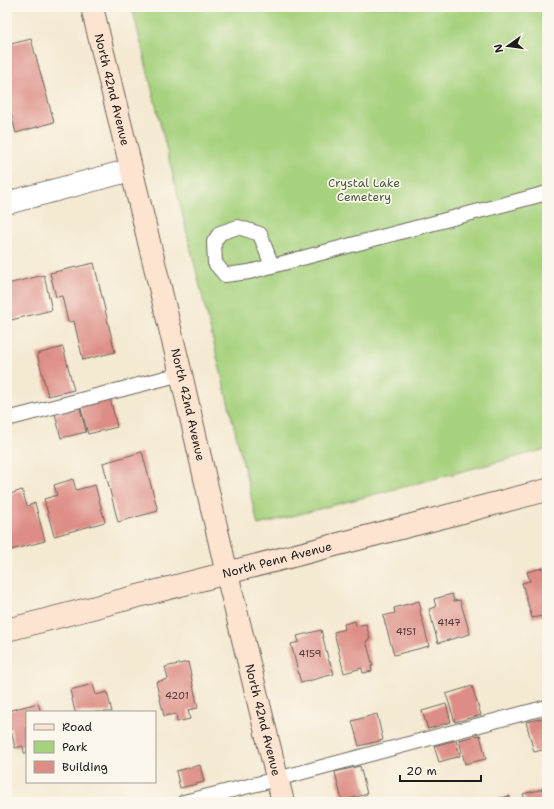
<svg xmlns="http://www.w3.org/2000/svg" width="554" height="809" font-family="'Shantell Sans',sans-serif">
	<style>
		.green { fill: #a6d17d; stroke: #61764c }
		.building { fill: #dd8d85 }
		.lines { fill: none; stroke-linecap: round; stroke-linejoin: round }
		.lane-casing { stroke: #68645b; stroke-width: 16 }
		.street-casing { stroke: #68645b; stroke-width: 24 }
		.secondary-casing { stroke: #68645b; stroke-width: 24 }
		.lane { stroke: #fff; stroke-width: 14 }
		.street { stroke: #fff; stroke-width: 22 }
		.secondary { stroke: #fde4d0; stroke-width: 22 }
		.labels { text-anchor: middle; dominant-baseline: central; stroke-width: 3.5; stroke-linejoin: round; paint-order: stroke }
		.number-label { font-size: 10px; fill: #4c3836 }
		.street-label { font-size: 12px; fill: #1c1c1c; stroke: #fbf7ec }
		.park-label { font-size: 12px; fill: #4c5b3e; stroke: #fbf7ec }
	</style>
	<rect width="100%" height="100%" fill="#fbf7ec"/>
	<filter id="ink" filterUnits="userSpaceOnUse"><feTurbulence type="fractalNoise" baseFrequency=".025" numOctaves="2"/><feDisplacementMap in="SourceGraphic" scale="8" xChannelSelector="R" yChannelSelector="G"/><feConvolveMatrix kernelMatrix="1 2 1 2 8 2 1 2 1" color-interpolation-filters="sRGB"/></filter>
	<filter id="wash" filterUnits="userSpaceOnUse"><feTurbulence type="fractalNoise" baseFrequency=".012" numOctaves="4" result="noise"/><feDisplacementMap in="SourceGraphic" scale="16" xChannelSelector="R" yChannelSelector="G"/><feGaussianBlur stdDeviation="0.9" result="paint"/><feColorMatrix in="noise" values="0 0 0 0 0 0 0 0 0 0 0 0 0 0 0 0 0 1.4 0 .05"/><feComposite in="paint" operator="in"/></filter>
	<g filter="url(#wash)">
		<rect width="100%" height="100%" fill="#f4e9d1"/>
		<!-- green -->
		<path class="green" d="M 132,7 L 547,7 L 547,449 L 258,525 Z"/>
		<g id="blocks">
			<!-- building -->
			<path class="building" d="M 31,39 L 54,122 L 16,133 L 7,99 L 7,45 Z
				M 94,263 L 115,352 L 83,360 L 74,321 L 68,322 L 62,296 L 56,297 L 50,273 Z
				M 44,275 L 52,310 L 7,321 L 7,284 Z
				M 63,347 L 74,390 L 48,396 L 37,354 Z
				M 110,398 L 117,427 L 88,434 L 80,405 Z
				M 80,408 L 86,432 L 61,438 L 55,414 Z
				M 142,452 L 158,511 L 118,522 L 103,463 Z
				M 73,479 L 76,490 L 95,485 L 105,522 L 54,536 L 44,499 L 57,495 L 54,485 Z
				M 22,490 L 27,506 L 35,503 L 45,541 L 7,551 L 7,495 Z
				M 546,567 L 547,572 L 547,615 L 532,618 L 522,583 L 530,581 L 527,572 Z
				M 452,594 L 454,601 L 460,600 L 470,634 L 438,643 L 429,609 L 436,607 L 434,599 Z
				M 419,601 L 421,610 L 420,611 L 429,646 L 394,655 L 383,616 L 395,613 L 394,608 Z
				M 355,621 L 356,626 L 366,624 L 370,639 L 366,641 L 373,666 L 371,666 L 372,671 L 363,673 L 362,668 L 344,673 L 334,632 L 345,629 L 344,624 Z
				M 321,630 L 329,662 L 330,662 L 334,674 L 301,683 L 291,644 L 299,642 L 297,636 Z
				M 188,662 L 198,708 L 188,710 L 190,719 L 177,722 L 176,714 L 164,716 L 156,682 L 168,679 L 165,667 Z
				M 93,684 L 96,695 L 107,692 L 112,712 L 75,712 L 70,690 Z
				M 472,686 L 481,715 L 455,722 L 446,694 Z
				M 38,703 L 41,712 L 27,712 L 27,753 L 24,753 L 23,746 L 15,748 L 7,711 Z
				M 446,704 L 451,722 L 428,729 L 422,711 Z
				M 377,714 L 383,740 L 359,746 L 352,721 Z
				M 547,717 L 547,749 L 534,752 L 526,722 Z
				M 480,735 L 486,759 L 465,764 L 459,740 Z
				M 456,740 L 460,756 L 439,762 L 434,746 Z
				M 200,765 L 204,782 L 180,788 L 176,771 Z
				M 360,766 L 367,794 L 342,801 L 335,772 Z
				M 547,788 L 547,802 L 526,802 L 523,794 Z
				M 510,796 L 511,802 L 490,802 L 490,801 Z"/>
		</g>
	</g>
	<g filter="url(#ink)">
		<use href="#blocks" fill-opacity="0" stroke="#68645b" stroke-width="1"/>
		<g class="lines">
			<defs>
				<path id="lane" d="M 272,266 L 260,234 L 238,227 L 220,233 L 214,242 L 215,263 L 225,275 L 249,272 L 272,266 L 547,193
					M 7,419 L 181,374
					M 184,802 L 277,779 L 547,707"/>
				<path id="street" d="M 7,203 L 131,170"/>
				<g id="secondary">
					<path id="s1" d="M 92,7 L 181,374 L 227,574 L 283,802"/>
					<path id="s2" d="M 7,630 L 547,490"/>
				</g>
			</defs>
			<!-- lane casing -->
			<use href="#lane" class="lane-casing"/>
			<!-- street casing -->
			<use href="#street" class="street-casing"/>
			<!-- secondary casing -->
			<use href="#secondary" class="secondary-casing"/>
			<!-- lane -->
			<use href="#lane" class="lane"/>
			<!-- street -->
			<use href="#street" class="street"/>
			<!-- secondary -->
			<use href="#secondary" class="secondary"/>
		</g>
	</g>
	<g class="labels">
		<!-- number labels -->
		<g class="number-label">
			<text x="449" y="622">4147</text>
			<text x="406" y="631">4151</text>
			<text x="310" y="653">4159</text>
			<text x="177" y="695">4201</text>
		</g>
		<!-- street labels -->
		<g class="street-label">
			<text stroke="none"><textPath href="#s1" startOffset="85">North 42nd Avenue</textPath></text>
			<text stroke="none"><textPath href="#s1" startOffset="409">North 42nd Avenue</textPath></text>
			<text stroke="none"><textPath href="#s2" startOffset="279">North Penn Avenue</textPath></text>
			<text stroke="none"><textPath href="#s1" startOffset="733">North 42nd Avenue</textPath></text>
		</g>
		<!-- park labels -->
		<g class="park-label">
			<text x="364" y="183">Crystal Lake<tspan x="364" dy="14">Cemetery</tspan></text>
		</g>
	</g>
	<!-- margin -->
	<rect width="554" height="809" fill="none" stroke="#fbf7ec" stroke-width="24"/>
	<!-- legend -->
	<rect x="26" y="711" width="130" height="72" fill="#fbf7ec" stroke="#a29f99"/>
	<rect x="34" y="724" width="20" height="6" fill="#fde4d0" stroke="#a29f99"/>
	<text x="62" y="731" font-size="12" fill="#1c1c1c">Road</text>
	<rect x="34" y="741" width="20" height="12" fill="#a6d17d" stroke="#a29f99"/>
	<text x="62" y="751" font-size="12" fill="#1c1c1c">Park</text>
	<rect x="34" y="761" width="20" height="12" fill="#dd8d85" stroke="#a29f99"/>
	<text x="62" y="771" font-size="12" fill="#1c1c1c">Building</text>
	<!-- north arrow -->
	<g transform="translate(508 46) rotate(256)" stroke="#fbf7ec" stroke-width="3" paint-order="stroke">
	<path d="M0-3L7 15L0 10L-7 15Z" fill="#1c1c1c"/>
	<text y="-6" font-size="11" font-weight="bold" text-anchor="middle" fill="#1c1c1c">N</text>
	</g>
	<!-- scale -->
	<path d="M400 775v6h81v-6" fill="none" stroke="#1c1c1c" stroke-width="2"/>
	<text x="406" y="775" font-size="12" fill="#1c1c1c" stroke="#fbf7ec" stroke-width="3" paint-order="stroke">20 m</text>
</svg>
